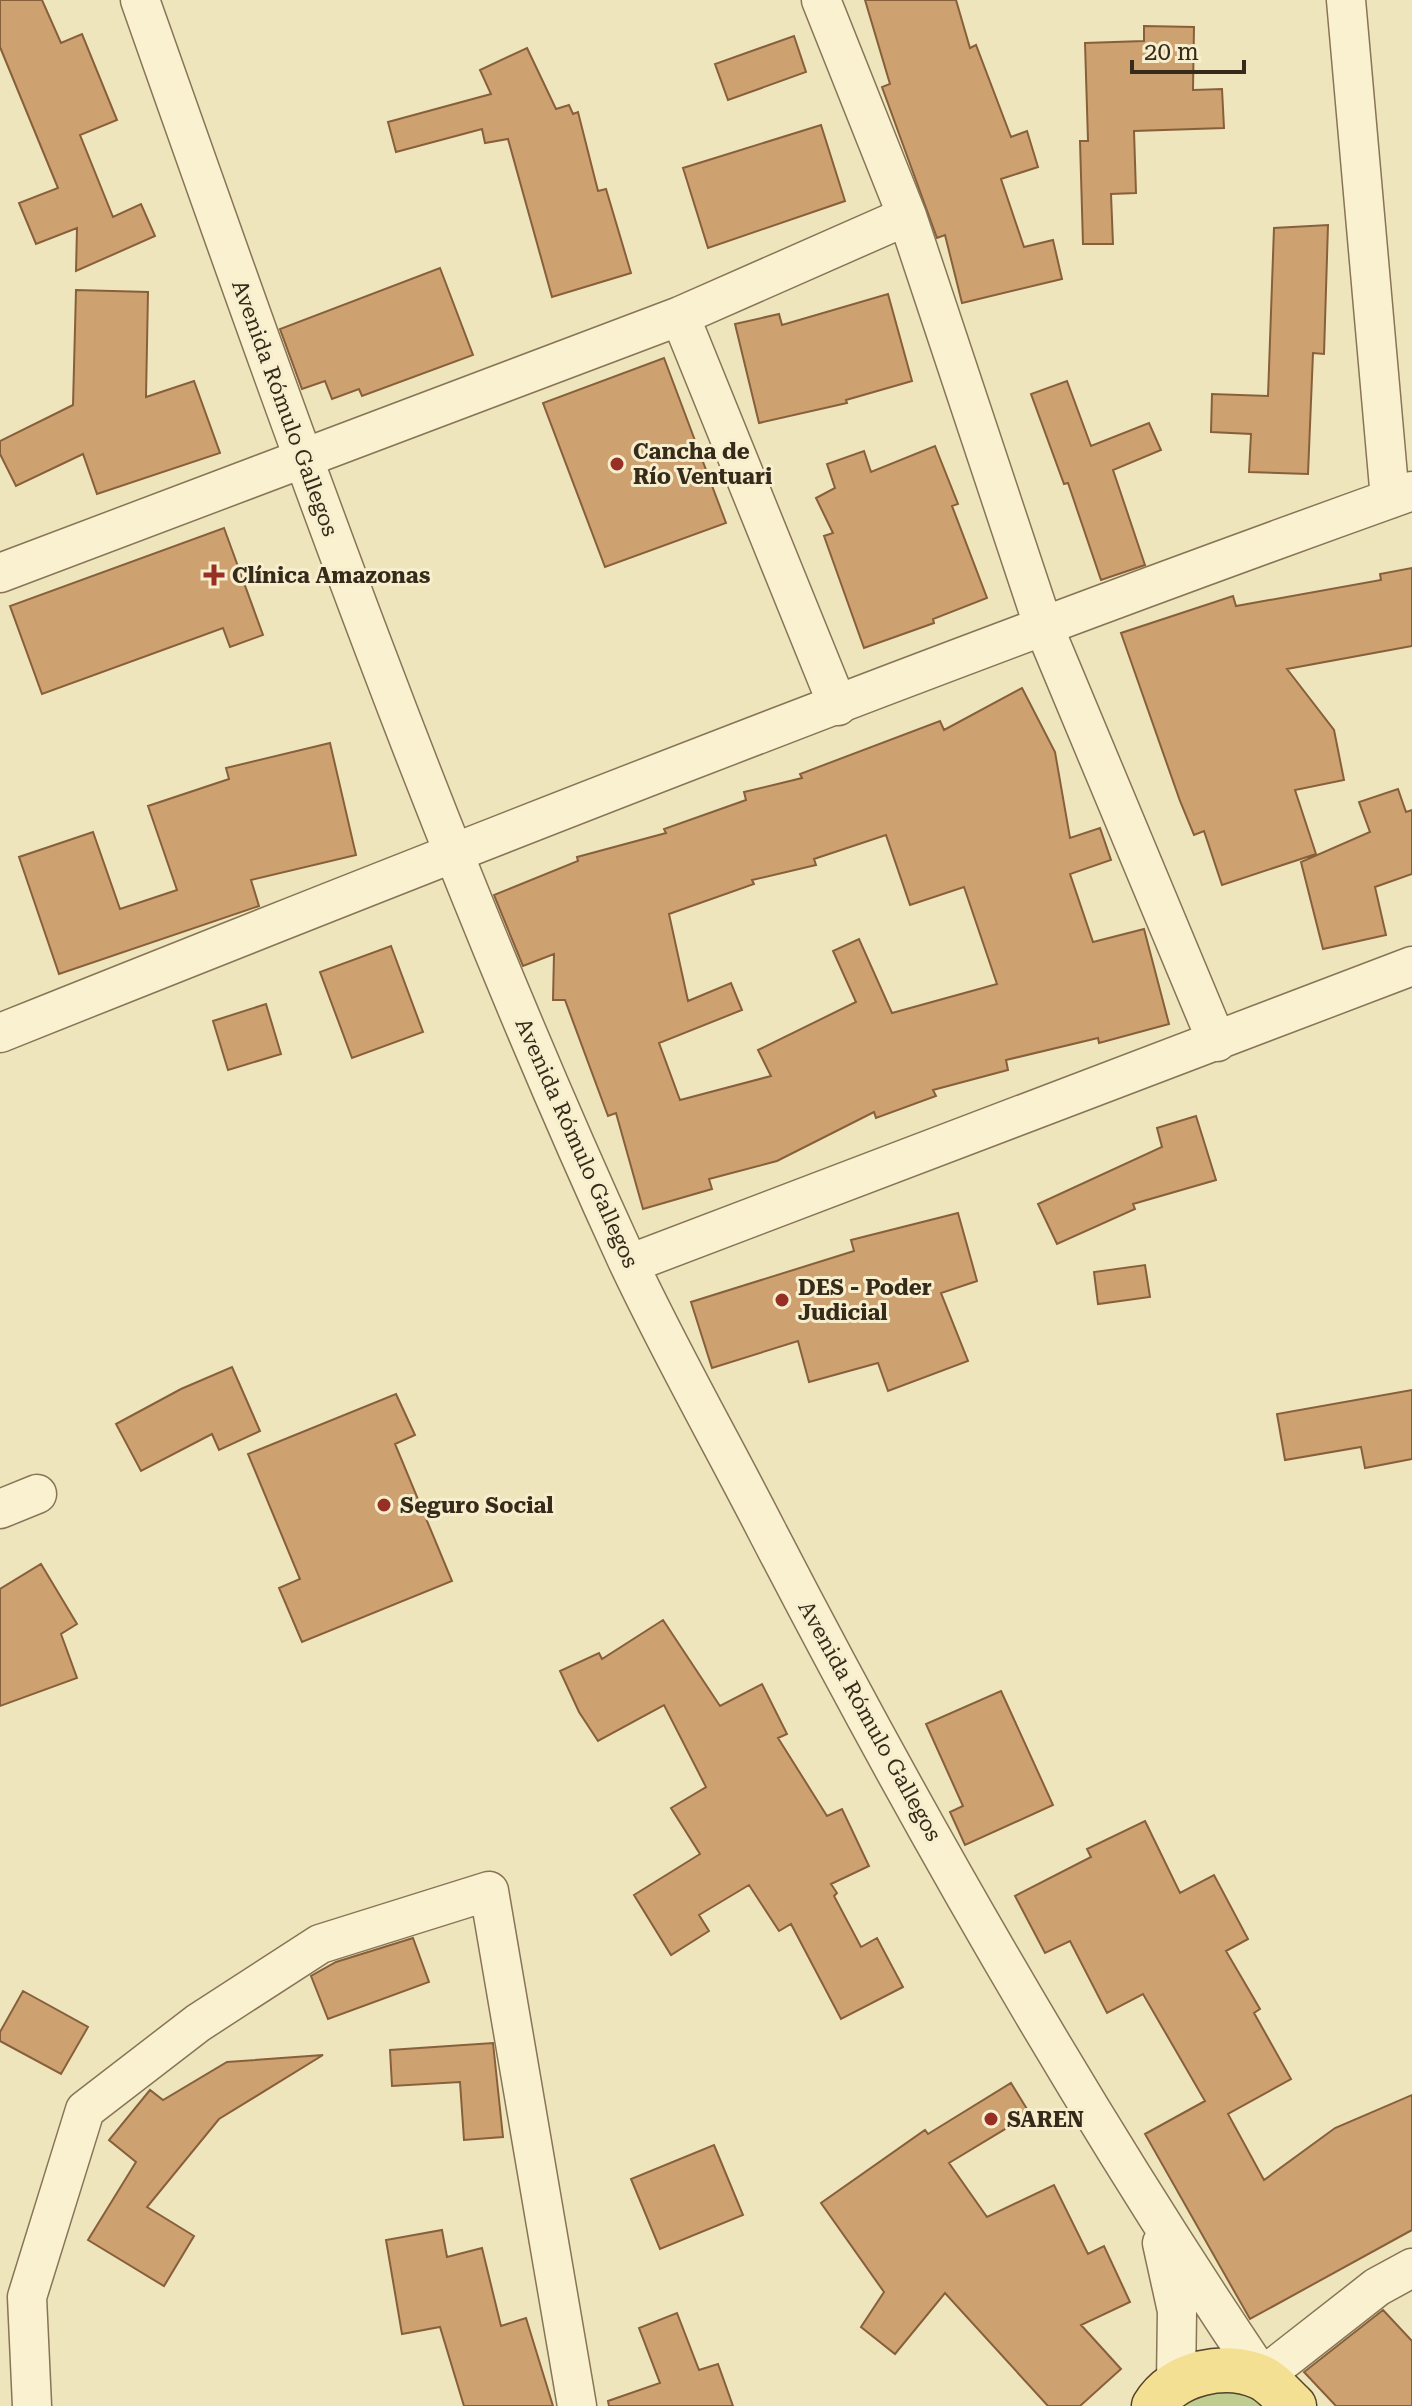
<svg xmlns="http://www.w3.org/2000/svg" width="1412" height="2406" font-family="'Roboto Serif',serif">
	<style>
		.green { fill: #c0cd91 }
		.building { fill: #cea171; stroke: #87603b; stroke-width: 2; fill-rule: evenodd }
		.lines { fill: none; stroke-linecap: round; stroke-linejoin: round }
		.minor-casing { stroke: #877556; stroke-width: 41 }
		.major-casing { stroke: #54422a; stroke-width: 47 }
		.minor { stroke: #faf1d0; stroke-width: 38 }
		.major { stroke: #f4e092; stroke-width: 44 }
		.poi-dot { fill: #972f24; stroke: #f6eecc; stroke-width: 3 }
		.labels { text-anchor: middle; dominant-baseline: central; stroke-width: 6; stroke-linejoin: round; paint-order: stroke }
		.street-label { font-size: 22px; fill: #362a1b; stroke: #f6eecc }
		.poi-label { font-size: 22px; font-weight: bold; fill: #362a1b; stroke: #f6eecc; text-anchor: start }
	</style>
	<rect width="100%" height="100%" fill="#efe5bd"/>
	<!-- green -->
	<path class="green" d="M 1244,2389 L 1268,2406 L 1176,2406 L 1192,2393 Z"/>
	<!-- building -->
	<path class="building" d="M 0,0 L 42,0 L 61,43 L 82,34 L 117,120 L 80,135 L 113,217 L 141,204 L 155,236 L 76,271 L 77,228 L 36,244 L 19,203 L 58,188 L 0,47 Z
		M 865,0 L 956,0 L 970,48 L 976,45 L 1011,137 L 1027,131 L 1038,167 L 1001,179 L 1024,247 L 1053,240 L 1062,279 L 962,303 L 945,235 L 937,238 L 882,87 L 890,84 Z
		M 1144,26 L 1194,27 L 1193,90 L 1222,89 L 1224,128 L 1134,131 L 1136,193 L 1111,194 L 1113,244 L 1083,244 L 1080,141 L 1088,141 L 1085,43 L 1144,41 Z
		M 794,36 L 806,72 L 728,100 L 715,64 Z
		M 527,48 L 556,109 L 569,105 L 573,114 L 578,112 L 598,191 L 606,189 L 631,273 L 552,297 L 508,139 L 485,143 L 482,129 L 396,152 L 388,122 L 491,94 L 480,70 Z
		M 821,125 L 845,201 L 708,248 L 683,168 Z
		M 1328,225 L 1324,354 L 1313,353 L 1308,474 L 1249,472 L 1251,434 L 1211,432 L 1212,394 L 1268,396 L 1274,228 Z
		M 440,268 L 473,355 L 362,396 L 359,389 L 332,399 L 325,381 L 302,389 L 280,329 Z
		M 76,290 L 148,292 L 146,397 L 194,381 L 220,453 L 97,494 L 83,454 L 16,486 L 0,454 L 0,441 L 73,405 Z
		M 888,294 L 912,381 L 846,400 L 847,403 L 759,423 L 735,324 L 779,314 L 782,325 Z
		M 664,358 L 726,523 L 605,567 L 543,403 Z
		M 1067,381 L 1091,446 L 1149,423 L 1161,450 L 1113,470 L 1145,565 L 1101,580 L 1068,483 L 1064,484 L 1031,394 Z
		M 935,446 L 958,504 L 952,506 L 987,598 L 933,619 L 934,623 L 864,648 L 824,536 L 833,533 L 816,498 L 835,488 L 827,464 L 864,451 L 871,472 Z
		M 224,528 L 263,635 L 230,647 L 223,628 L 42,694 L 10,606 Z
		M 1412,568 L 1412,646 L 1287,669 L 1334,730 L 1344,780 L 1295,790 L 1316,854 L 1222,885 L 1204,831 L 1194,835 L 1180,801 L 1121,633 L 1233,596 L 1236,606 L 1381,580 L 1380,574 Z
		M 1022,688 L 1055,752 L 1070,838 L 1100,828 L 1111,860 L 1070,874 L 1093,942 L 1144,929 L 1169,1024 L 1099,1043 L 1098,1038 L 1006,1060 L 1008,1070 L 933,1090 L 936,1096 L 876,1118 L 874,1112 L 777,1161 L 709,1179 L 712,1189 L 643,1209 L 616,1113 L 608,1116 L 565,1000 L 553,1000 L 554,954 L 523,966 L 494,895 L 578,861 L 577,857 L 666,833 L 664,829 L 746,800 L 744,792 L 802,778 L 800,774 L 940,721 L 944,730 ZM 886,835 L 910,905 L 964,887 L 997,984 L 892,1013 L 859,939 L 833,951 L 856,1002 L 758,1050 L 771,1076 L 680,1100 L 659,1043 L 742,1010 L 731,983 L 688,1001 L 669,914 L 754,884 L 752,880 L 816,865 L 814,859 Z
		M 330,743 L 356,855 L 251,880 L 259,906 L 59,974 L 19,857 L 93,832 L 120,909 L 177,890 L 148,806 L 229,779 L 226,768 Z
		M 1398,789 L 1406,812 L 1412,810 L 1412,874 L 1375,887 L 1386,935 L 1323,949 L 1301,862 L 1370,832 L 1359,802 Z
		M 391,946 L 423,1032 L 352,1058 L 320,972 Z
		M 266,1004 L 281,1054 L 228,1070 L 213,1021 Z
		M 1196,1116 L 1216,1180 L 1133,1204 L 1135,1209 L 1057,1244 L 1038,1204 L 1162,1147 L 1157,1128 Z
		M 958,1213 L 977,1281 L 941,1293 L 968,1361 L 888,1391 L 878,1363 L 809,1382 L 798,1341 L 712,1368 L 691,1302 L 854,1251 L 851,1240 Z
		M 1145,1265 L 1150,1297 L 1098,1304 L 1094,1272 Z
		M 232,1367 L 260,1431 L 219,1450 L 212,1434 L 141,1471 L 116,1424 L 181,1389 Z
		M 1412,1390 L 1412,1459 L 1365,1468 L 1361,1447 L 1285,1460 L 1277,1414 Z
		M 396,1394 L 415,1435 L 395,1444 L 452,1581 L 302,1642 L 279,1588 L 300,1579 L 248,1454 Z
		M 41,1564 L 77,1624 L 61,1634 L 77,1678 L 0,1706 L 0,1589 Z
		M 663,1620 L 720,1706 L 762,1684 L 787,1734 L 778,1738 L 827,1816 L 842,1809 L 869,1866 L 831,1884 L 837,1893 L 834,1896 L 861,1947 L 877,1938 L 903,1987 L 841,2019 L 791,1924 L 779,1931 L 749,1885 L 699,1915 L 709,1931 L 671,1955 L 634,1895 L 700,1854 L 671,1808 L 706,1787 L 664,1705 L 598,1741 L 579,1712 L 560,1671 L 599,1653 L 602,1659 Z
		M 1001,1691 L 1053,1805 L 965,1845 L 950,1812 L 963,1806 L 926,1724 Z
		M 1145,1821 L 1180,1893 L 1214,1875 L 1248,1939 L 1226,1951 L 1260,2009 L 1254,2013 L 1291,2079 L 1228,2114 L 1264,2180 L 1335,2128 L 1412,2095 L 1412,2230 L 1250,2319 L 1145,2134 L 1205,2101 L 1143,1994 L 1107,2013 L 1070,1941 L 1045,1953 L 1015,1896 L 1091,1857 L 1087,1849 Z
		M 413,1938 L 429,1982 L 328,2019 L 311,1976 L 336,1962 Z
		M 23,1991 L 88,2027 L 61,2074 L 0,2041 L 0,2032 Z
		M 493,2043 L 503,2137 L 464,2140 L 460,2082 L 392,2086 L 390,2050 Z
		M 323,2055 L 219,2119 L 147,2207 L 194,2236 L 164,2286 L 88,2240 L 136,2162 L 109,2140 L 150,2090 L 163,2100 L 227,2062 Z
		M 1011,2083 L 1030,2114 L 949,2163 L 987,2217 L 1054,2185 L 1088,2254 L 1104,2246 L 1130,2302 L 1081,2325 L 1121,2369 L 1080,2406 L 1048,2406 L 945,2293 L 895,2354 L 861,2327 L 884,2292 L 821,2203 L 925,2130 L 928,2134 Z
		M 714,2145 L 743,2215 L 660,2249 L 631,2179 Z
		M 442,2230 L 447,2257 L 482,2248 L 501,2326 L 526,2318 L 553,2406 L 464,2406 L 440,2327 L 402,2334 L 386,2240 Z
		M 1383,2310 L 1412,2341 L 1412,2406 L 1336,2406 L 1304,2372 Z
		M 677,2313 L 699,2370 L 718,2364 L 733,2406 L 609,2406 L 608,2401 L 660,2383 L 639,2328 Z"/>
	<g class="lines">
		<defs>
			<path id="minor" d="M 140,0 C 290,425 439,850 627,1260 C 670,1352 721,1441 767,1531 C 917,1821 1080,2106 1262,2377 L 1377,2287 L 1412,2268
				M 821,0 L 907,216 L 1043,625 L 1217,1042
				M 1346,0 L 1390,499
				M 680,316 L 838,706
				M 0,573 L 680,316 L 907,216
				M 0,1033 C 468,846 937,661 1412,491
				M 629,1264 L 1412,966
				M 0,1509 L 37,1494
				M 1162,2243 L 1177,2311 L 1176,2383
				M 32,2406 L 27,2297 L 85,2110 L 198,2023 L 320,1944 L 489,1891 L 577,2406"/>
			<path id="major" d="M 1154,2406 C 1174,2372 1226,2362 1260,2377 C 1272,2382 1284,2397 1294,2406"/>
		</defs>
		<!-- minor casing -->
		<use href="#minor" class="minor-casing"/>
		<!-- major casing -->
		<use href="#major" class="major-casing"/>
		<!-- minor -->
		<use href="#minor" class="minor"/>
		<!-- major -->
		<use href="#major" class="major"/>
	</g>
	<!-- markers -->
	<g class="poi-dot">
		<circle cx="617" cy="464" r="8"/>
		<path d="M210 563h8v8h8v8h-8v8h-8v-8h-8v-8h8z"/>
		<circle cx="782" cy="1300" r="8"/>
		<circle cx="384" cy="1505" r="8"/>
		<circle cx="991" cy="2119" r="8"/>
	</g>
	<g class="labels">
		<!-- street labels -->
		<g class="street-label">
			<text transform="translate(285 408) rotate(70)">Avenida Rómulo Gallegos</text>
			<text transform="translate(577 1143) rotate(66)">Avenida Rómulo Gallegos</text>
			<text transform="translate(870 1721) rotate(61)">Avenida Rómulo Gallegos</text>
		</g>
		<!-- poi labels -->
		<g class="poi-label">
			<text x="633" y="451">Cancha de<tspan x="633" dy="25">Río Ventuari</tspan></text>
			<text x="232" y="575">Clínica Amazonas</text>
			<text x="798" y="1287">DES - Poder<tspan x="798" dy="25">Judicial</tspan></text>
			<text x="400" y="1505">Seguro Social</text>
			<text x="1007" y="2119">SAREN</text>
		</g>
	</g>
	<!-- scale -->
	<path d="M1132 60v12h112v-12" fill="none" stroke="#362a1b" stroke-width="4"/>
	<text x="1144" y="60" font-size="24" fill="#362a1b" stroke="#f6eecc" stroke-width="6" paint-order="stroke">20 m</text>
</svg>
